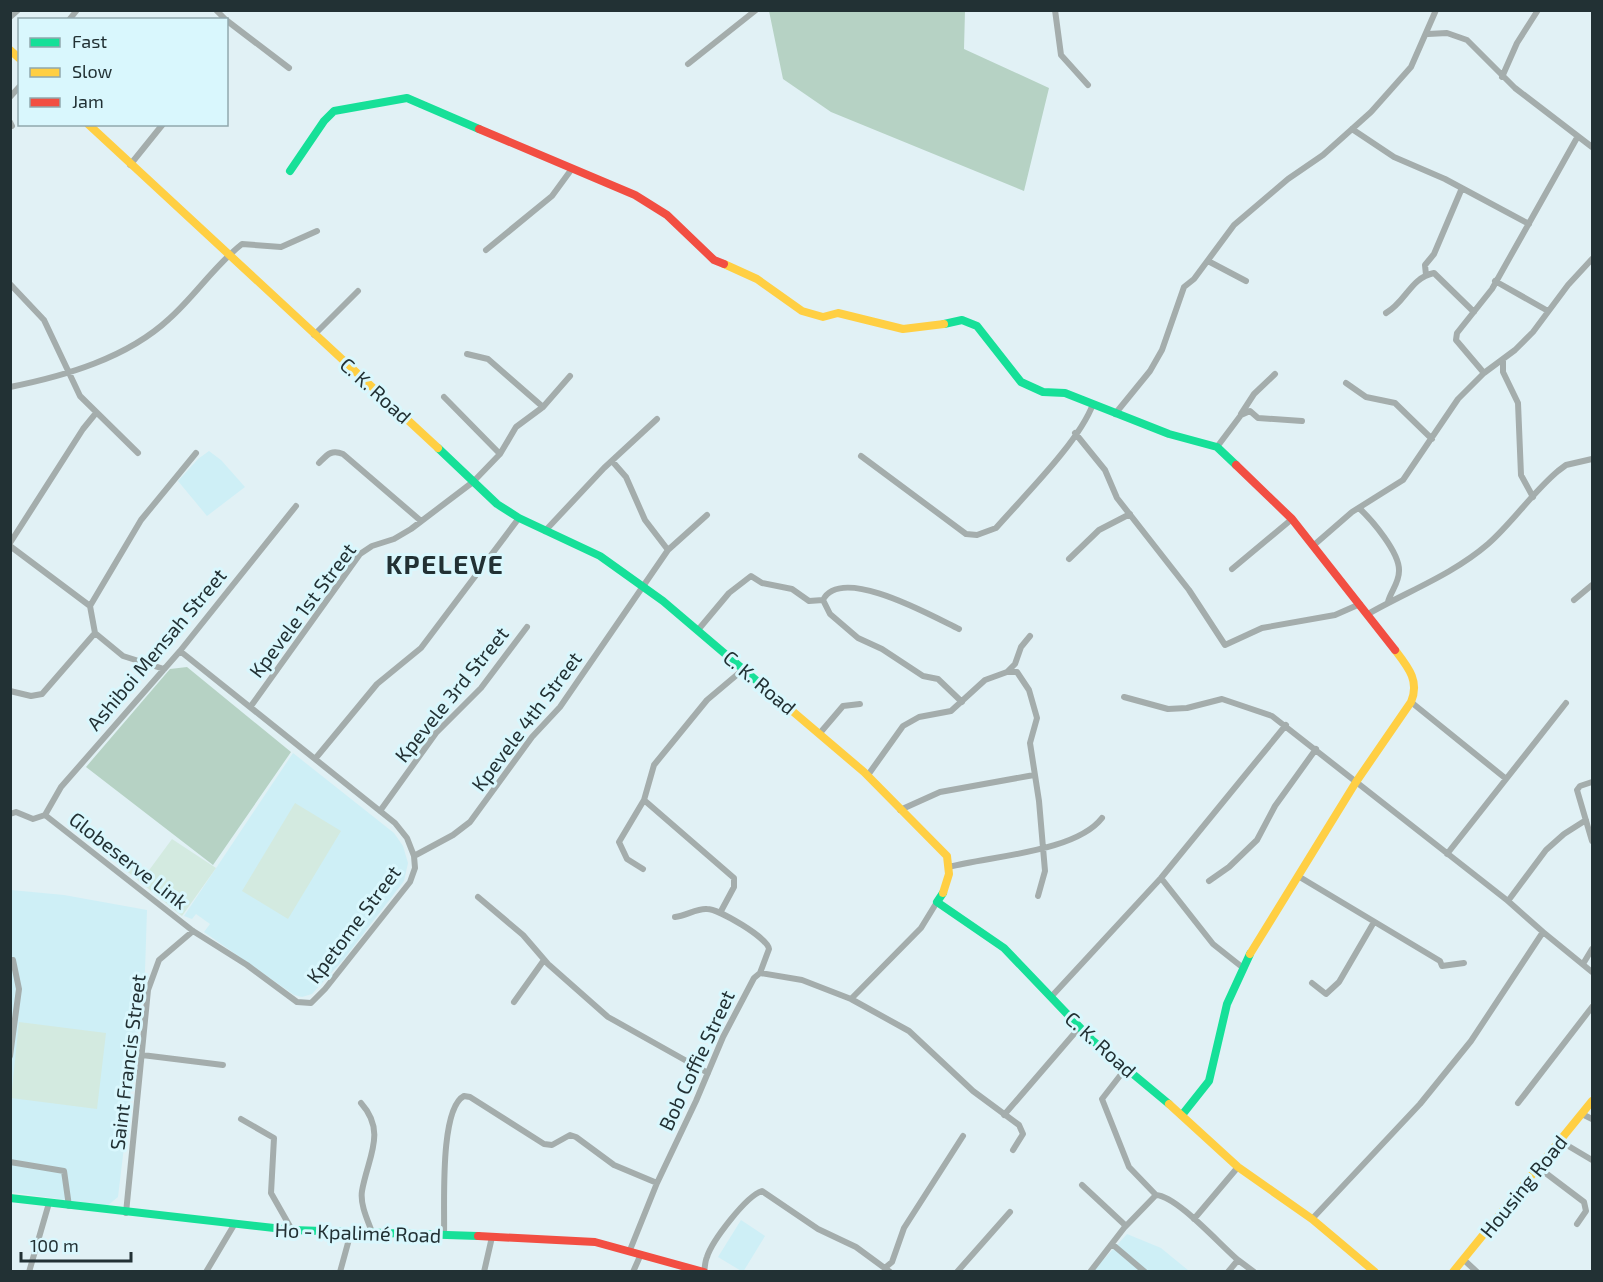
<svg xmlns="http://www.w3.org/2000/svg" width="1603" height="1282" font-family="'Exo 2',sans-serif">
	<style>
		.built { fill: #ceeff6 }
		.green { fill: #d3eae0 }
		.forest { fill: #b6d2c4 }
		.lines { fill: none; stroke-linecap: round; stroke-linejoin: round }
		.street { stroke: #a4adac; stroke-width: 6 }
		.fast { stroke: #16e098; stroke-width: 8 }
		.slow { stroke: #ffcf43; stroke-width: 8 }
		.jam { stroke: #f24e42; stroke-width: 8 }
		.labels { text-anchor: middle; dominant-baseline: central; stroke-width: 6; stroke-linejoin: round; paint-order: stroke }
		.street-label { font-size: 20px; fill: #223134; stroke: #d9f7fd }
		.district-label { font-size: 26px; font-weight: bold; letter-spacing: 1.5px; fill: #223134; stroke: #d9f7fd }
	</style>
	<rect width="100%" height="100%" fill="#e1f1f5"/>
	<!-- built -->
	<path class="built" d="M 209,451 L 221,460 L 245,487 L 207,516 L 178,481 L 198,459 Z
		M 293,753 L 394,833 L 403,846 L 408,863 L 404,881 L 344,959 L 312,994 L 302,997 L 294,995 L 204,932 L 210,924 L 196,914 L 192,919 L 184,916 Z
		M 11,890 L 64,895 L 147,910 L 145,971 L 118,1197 L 107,1206 L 11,1192 Z
		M 741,1220 L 765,1236 L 743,1272 L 718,1257 Z
		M 1127,1234 L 1161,1248 L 1189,1271 L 1092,1272 Z"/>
	<!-- green -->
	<path class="green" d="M 295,803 L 341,831 L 288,919 L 242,891 Z
		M 93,830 L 96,840 L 142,875 L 147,873 L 172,839 L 216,868 L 182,916 L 86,838 Z
		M 19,1022 L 106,1033 L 97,1109 L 11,1098 Z"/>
	<!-- forest -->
	<path class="forest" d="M 769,11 L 965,11 L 964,49 L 1049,88 L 1024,191 L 831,112 L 783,79 Z
		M 187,667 L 291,752 L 213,865 L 86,767 L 170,669 Z"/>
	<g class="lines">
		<!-- street -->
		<path class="street" d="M 216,10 L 226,20
			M 1055,10 L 1061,55 L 1088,85
			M 10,17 L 18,10
			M 69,20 L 77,10
			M 226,20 L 289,68
			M 1428,34 L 1447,33 L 1467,40 L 1515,88 L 1592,147
			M 688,64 L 756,10
			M 1502,77 L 1517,43 L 1538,10
			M 10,97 L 20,86
			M 10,122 L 12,126
			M 1352,129 L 1394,157 L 1445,179 L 1529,224
			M 130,165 L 163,124
			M 486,250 L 552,196 L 571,170
			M 1208,261 L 1246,281
			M 1426,275 L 1425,265 L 1434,254 L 1462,188
			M 1495,281 L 1548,311
			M 10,284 L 44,320 L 80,396 L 138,453
			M 1386,313 C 1406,302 1410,278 1434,273 L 1474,312
			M 314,335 L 358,291
			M 467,354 L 488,359 L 543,407
			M 1503,360 L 1503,372 L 1518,403 L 1521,475 L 1533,497
			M 1484,373 L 1456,340 L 1457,333 L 1492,289 L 1578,136
			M 1346,383 L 1366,397 L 1395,403 L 1432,439
			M 10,387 C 65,376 127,358 169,319 C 195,296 214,266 242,244 L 281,247 L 317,231
			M 444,397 L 500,454
			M 1115,414 L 1150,371 L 1162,350 L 1184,287 L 1194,279 L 1234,225 L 1288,179 L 1323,155 L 1371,112 L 1411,67 L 1436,10
			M 1241,414 L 1254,394 L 1275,374
			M 1075,433 L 1105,470 L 1117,498 L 1189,590 L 1225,645 L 1262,628 L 1335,615 L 1360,604
			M 1217,447 L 1241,415 L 1250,411 L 1258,418 L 1302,421
			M 861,456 L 966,534 L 977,535 L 996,528 C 1024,496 1079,442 1093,404
			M 319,463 C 327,455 331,449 343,454 L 421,521
			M 1359,508 C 1372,520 1400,553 1399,571 C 1399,583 1391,591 1388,602
			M 545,531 L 604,468 L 657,419
			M 10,543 L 83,429 L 96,413
			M 1314,545 L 1352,512 L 1403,480 L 1458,399 L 1484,373 L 1515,350 L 1533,332 L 1568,285 L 1592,259
			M 10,546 L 90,606 L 95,633 L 123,656 L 164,669
			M 668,550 L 707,515
			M 1069,559 L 1099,530 L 1130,514
			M 1232,569 L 1292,519
			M 823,600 C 841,564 934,617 959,629
			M 1574,600 L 1592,585
			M 90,606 L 141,520 L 196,453
			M 1368,614 C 1408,591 1452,575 1488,544 C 1513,522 1532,493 1558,471 L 1566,465 L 1592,459
			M 698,630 L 729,593 L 751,576 L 762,583 L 792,589 L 809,601 L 823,600 L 830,614 L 858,638 L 882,649 L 923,676 L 938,679 L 962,702
			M 1007,672 L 1017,672 L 1029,690 L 1037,718 L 1030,743 L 1039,801 L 1045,871 L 1038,896
			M 10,691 L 31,696 L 42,694 L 95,633
			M 1124,697 L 1168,709 L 1187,708 L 1222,699 L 1272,716 L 1508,901 L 1543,932
			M 1411,702 L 1505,778
			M 251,706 L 360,554 L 372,546 L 394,539 L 411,529 L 473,482 L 500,454 L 516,427 L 543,407 L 570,376
			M 820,733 L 843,706 L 860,704
			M 315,759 L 377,684 L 421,648 L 519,518
			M 868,775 L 903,726 L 919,717 L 951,711 L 985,680 L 1007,672 L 1015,664 L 1021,647 L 1030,636
			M 1592,782 L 1580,786 L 1577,790 L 1592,841
			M 644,800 L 734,878 L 734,887 L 720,913
			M 900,810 L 940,792 L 1034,775
			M 380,811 L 436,733 L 481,688 L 527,627
			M 10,814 L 16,812 L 33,819 L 45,815
			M 45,815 L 193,931 L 247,965 L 297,1002 L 311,1003 L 325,989 L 410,882 L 415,868 L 414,856 L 407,838 L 395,823 L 180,651
			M 45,815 L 61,787 L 180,651 L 296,506
			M 1447,854 L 1566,703
			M 414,856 L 453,835 L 470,822 L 532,737 L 560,707 L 668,550 L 645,520 L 626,477 L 612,461
			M 949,867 C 991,856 1076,852 1102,818
			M 643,869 L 627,859 L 619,842 L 644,800 L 654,765 L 707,700 L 745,668
			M 1298,876 L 1440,961 L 1442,966 L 1464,963
			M 1161,878 L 1213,944 L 1242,967
			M 1209,881 L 1229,867 L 1257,840 L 1275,806 L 1316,749
			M 478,897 L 523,935 L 548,964 L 608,1017 L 708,1073
			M 1508,901 L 1546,850 L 1564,834 L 1586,820
			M 675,917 C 686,916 697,908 707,909 C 719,909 768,938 769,949 L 760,973
			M 1583,964 L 1592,949
			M 1312,983 L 1326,994 L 1339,982 L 1374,922
			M 1051,997 L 1161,878 L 1286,725
			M 851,999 L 909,1031 L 973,1091 L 1019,1125 L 1023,1134 L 1013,1150
			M 514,1002 L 544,960
			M 142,1055 L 223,1065
			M 10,1056 L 19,989 L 13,960
			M 1126,1068 L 1102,1099 L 1129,1167 L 1156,1195
			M 361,1103 C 387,1132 368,1157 362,1191 C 360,1204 367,1219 372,1232
			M 1518,1103 L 1592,1007
			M 1582,1114 L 1592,1119
			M 1004,1115 L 1079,1028
			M 241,1119 L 274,1138 L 271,1193 L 292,1230
			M 1560,1141 L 1592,1160
			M 10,1162 L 64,1171 L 69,1206
			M 1539,1168 L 1584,1202 L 1586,1211 L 1577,1224
			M 1082,1185 L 1126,1226
			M 126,1213 L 148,990 L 159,960 L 193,931
			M 1194,1219 L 1238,1167
			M 1312,1219 L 1420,1104 L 1471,1041 L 1543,932 L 1592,972
			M 444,1235 C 445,1209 439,1109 464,1096 L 470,1097 L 544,1144 L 552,1145 L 570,1135 L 576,1137 L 614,1165 L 657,1183
			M 1112,1244 L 1145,1272
			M 630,1250 L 657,1183 L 696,1101 L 723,1037 L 754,978 L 760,973 L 802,980 L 851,999 L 921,928 L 937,902
			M 1463,1259 L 1477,1272
			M 1238,1260 L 1254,1272
			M 886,1267 L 892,1262 L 904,1228 L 963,1136
			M 29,1272 L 49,1203
			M 206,1272 L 234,1225
			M 340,1272 L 351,1232
			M 484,1272 L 492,1237
			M 633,1272 L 641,1254
			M 704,1272 C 705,1267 705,1261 707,1257 C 712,1241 746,1196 762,1191 L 818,1229 L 856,1247 L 890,1272
			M 957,1272 L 1010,1212
			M 1090,1272 L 1124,1228 L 1156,1195 C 1177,1196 1220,1245 1238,1260 L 1228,1272"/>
		<!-- fast -->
		<path class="fast" d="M 290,171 L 324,121 L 334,111 L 407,98 L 479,129
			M 944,324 L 962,320 L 977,326 L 1021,382 L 1043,392 L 1065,393 L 1169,434 L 1217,447 L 1236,465
			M 438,448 L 497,504 L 519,518 L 600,556 L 663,601 L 777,698
			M 943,893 L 937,902 L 1004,948 L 1092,1040 L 1169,1104
			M 1182,1115 L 1209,1081 L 1227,1004 L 1250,954
			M 10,1198 L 292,1230 L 478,1236"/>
		<!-- slow -->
		<path class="slow" d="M 10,50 L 20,59
			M 88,124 L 438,448
			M 724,264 L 757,279 L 802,311 L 823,317 L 838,313 L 903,329 L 944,324
			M 777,698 L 864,772 L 947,856 L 949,874 L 943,893
			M 1250,954 L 1356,782 L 1411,702 C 1420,681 1408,667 1395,650
			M 1169,1104 L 1238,1167 L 1312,1219 L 1375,1272
			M 1453,1272 L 1592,1101"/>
		<!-- jam -->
		<path class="jam" d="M 479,129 L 635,195 L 667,215 L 714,260 L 724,264
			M 1236,465 L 1292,519 L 1395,650
			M 478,1236 L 595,1242 L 704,1272"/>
	</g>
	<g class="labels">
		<!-- street labels -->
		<g class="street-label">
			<text transform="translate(376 390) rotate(42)">C. K. Road</text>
			<text transform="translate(302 610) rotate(-53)">Kpevele 1st Street</text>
			<text transform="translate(156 649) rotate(-50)">Ashiboi Mensah Street</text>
			<text transform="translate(760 682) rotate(40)">C. K. Road</text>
			<text transform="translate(451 694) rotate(-51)">Kpevele 3rd Street</text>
			<text transform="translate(526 721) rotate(-53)">Kpevele 4th Street</text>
			<text transform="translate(129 860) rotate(38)">Globeserve Link</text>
			<text transform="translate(353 924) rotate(-53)">Kpetome Street</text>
			<text transform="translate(1101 1044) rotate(42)">C. K. Road</text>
			<text transform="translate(696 1060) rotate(-65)">Bob Coffie Street</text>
			<text transform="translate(127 1062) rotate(-83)">Saint Francis Street</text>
			<text transform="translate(1523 1186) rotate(-51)">Housing Road</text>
			<text transform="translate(358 1232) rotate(2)">Ho - Kpalimé Road</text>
		</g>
		<!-- district labels -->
		<g class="district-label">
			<text x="445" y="563">KPELEVE</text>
		</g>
	</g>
	<!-- border -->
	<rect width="1603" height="1282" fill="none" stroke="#223134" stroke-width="24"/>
	<!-- legend -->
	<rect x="18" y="18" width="210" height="108" fill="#d9f7fd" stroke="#90a8ad" stroke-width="1.5"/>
	<rect x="30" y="38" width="30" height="9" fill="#16e098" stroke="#90a8ad" stroke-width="1.5"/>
	<text x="72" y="48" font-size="18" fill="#223134">Fast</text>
	<rect x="30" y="68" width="30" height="9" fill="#ffcf43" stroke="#90a8ad" stroke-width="1.5"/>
	<text x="72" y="78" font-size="18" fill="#223134">Slow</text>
	<rect x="30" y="98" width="30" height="9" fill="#f24e42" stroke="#90a8ad" stroke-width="1.5"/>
	<text x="72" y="108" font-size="18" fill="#223134">Jam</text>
	<!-- scale -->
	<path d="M21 1252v9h110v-9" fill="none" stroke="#223134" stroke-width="3"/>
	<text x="30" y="1252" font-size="18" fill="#223134" stroke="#d9f7fd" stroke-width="4.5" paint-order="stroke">100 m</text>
</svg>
